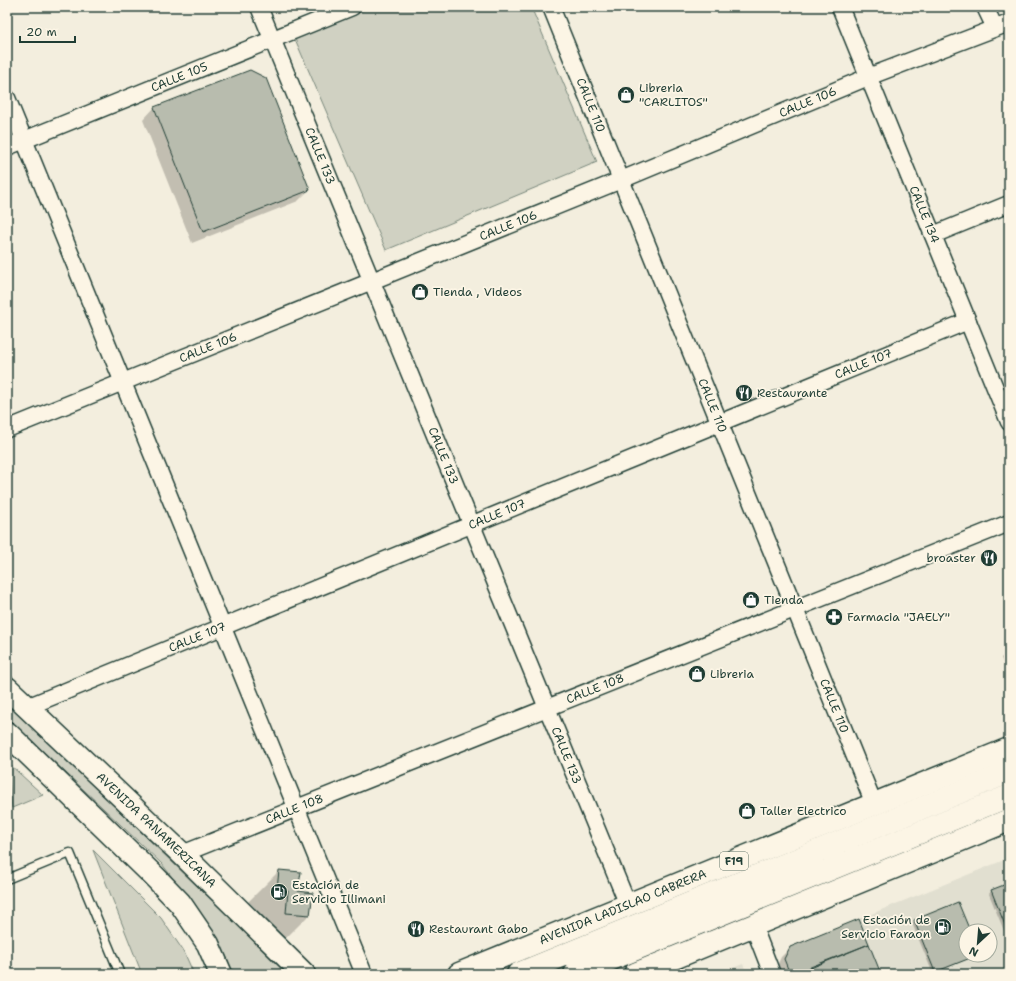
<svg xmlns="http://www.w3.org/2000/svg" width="1016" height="981" font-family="'Shantell Sans',sans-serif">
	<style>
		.built { fill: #e1dfd0; fill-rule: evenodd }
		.green { fill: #d0d1c2; stroke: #78877b }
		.shadow { fill: #0003 }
		.building { fill: #b8bcae; stroke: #1f3d34 }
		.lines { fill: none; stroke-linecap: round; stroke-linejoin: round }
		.service-casing { stroke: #1f3d34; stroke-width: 11 }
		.minor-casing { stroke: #1f3d34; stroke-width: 19 }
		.secondary-casing { stroke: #1f3d34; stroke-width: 25 }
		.primary-casing { stroke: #1f3d34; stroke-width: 25 }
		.trunk-casing { stroke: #1f3d34; stroke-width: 25 }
		.service { stroke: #fcf5e5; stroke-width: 8 }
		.minor { stroke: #fcf5e5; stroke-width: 16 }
		.secondary { stroke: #fcf5e5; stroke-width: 22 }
		.primary { stroke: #fcf5e5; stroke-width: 22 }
		.trunk { stroke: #fcf5e5; stroke-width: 22 }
		.labels { text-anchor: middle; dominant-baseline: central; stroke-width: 3.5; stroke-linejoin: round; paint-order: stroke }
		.shield { fill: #fcf5e5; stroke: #617469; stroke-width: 1 }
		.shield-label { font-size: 11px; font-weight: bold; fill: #1f3d34 }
		.street-label { font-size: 12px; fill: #1f3d34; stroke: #fcf5e5 }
		.poi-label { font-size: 12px; fill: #1f3d34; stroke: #fcf5e5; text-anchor: start }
	</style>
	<rect width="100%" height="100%" fill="#f3eede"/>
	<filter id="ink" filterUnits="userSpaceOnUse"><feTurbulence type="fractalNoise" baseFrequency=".025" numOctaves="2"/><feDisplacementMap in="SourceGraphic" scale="8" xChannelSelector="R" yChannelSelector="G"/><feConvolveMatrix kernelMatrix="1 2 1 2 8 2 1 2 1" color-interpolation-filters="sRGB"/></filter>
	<g filter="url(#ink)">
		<!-- built -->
		<path class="built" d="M 1009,858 L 1009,974 L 790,974 L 784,959 L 790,947 ZM 966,931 L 990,931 L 990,955 L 966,955 Z
			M 743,964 L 747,974 L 717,974 Z"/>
		<!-- green -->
		<path class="green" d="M 371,7 L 531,7 L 597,162 L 386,250 L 295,39 Z
			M 7,703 L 282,968 L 270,974 L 233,974 L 226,956 L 209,926 L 162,864 L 7,717 Z
			M 7,762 L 43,795 L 12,808 Z
			M 93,850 L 161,918 L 184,952 L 194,974 L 142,974 Z"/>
		<!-- shadow -->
		<path class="shadow" d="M 250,71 L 309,190 L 298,201 L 192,243 L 143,120 L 154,108 Z
			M 1009,651 L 1009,677 L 1001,658 Z
			M 279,871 L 297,892 L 312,894 L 309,915 L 277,947 L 254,945 L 256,923 L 247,903 Z
			M 1009,884 L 1009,943 L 989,894 L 991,891 Z
			M 915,920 L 969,931 L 966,931 L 966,955 L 977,955 L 933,974 L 912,923 Z
			M 790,948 L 880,974 L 778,974 L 776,968 L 781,957 Z"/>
		<!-- building -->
		<path class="building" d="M 250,70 L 266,78 L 310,190 L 203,232 L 154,107 Z
			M 279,870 L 301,872 L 298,891 L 313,893 L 310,915 L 286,913 L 288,891 L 277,890 Z
			M 1009,883 L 1009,935 L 991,890 Z
			M 958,902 L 970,931 L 966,931 L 966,955 L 978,955 L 935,972 L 914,920 Z
			M 859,919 L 869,944 L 796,974 L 790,974 L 784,959 L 790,947 Z
			M 869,944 L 881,974 L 811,974 L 808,968 Z"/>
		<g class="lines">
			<defs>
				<path id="service" d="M 7,879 L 70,853 L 120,974"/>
				<g id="minor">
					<path id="s1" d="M 259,7 L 628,905"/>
					<path id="s2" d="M 551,7 L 874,804"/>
					<path id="s3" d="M 840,7 L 1009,422"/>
					<path d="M 985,7 L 995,28"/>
					<path d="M 7,98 L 364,974"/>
					<path id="s4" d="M 7,147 L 352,7"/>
					<path d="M 933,235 L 1009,204"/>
					<path id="s5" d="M 7,429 L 621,180 L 868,77 L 1009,23"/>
					<path id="s6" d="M 27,707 L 968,321"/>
					<path id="s7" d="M 182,854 L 1009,523"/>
					<path d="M 753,925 L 772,974"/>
				</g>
				<g id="secondary">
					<path id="s8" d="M 7,688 L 182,854 L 304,974"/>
					<path d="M 7,733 L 154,876 L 180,903 L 208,944 L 221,974"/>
				</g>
				<path id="primary" d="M 518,974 L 1009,772
					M 575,974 L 1009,796"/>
				<g id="trunk">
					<path id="s9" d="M 459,974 L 1009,749"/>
					<path d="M 635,974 L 1009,820"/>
				</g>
			</defs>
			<!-- service casing -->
			<use href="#service" class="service-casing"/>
			<!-- minor casing -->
			<use href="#minor" class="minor-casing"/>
			<!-- secondary casing -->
			<use href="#secondary" class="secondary-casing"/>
			<!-- primary casing -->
			<use href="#primary" class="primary-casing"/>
			<!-- trunk casing -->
			<use href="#trunk" class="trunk-casing"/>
			<!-- service -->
			<use href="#service" class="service"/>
			<!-- minor -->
			<use href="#minor" class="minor"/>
			<!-- secondary -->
			<use href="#secondary" class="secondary"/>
			<!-- primary -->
			<use href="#primary" class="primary"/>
			<!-- trunk -->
			<use href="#trunk" class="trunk"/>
		</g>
	</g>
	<!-- icons -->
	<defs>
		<symbol id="shop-disc" viewBox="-11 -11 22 22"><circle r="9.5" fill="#1f3d34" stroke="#fcf5e5"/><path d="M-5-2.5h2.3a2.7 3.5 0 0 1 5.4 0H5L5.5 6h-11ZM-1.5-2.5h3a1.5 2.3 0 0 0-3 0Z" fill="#fff"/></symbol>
		<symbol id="restaurant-disc" viewBox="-11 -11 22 22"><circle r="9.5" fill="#1f3d34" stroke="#fcf5e5"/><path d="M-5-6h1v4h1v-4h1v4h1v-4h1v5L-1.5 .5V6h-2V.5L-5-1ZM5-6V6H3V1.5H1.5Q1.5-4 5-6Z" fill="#fff"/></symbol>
		<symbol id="pharmacy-disc" viewBox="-11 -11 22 22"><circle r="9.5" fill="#1f3d34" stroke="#fcf5e5"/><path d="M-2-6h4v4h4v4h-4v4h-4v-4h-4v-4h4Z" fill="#fff"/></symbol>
		<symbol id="fuel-disc" viewBox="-11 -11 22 22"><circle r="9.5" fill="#1f3d34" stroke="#fcf5e5"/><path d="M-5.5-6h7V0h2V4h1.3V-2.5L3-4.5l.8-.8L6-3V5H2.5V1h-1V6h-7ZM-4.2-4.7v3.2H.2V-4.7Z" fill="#fff"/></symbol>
	</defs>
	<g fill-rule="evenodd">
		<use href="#shop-disc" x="616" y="85" width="20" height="20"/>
		<use href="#shop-disc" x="410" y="282" width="20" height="20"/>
		<use href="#restaurant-disc" x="734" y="383" width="20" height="20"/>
		<use href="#restaurant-disc" x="979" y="548" width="20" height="20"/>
		<use href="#shop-disc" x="741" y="590" width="20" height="20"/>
		<use href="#pharmacy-disc" x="824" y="607" width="20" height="20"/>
		<use href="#shop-disc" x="687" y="664" width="20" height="20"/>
		<use href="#shop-disc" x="737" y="801" width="20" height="20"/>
		<use href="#fuel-disc" x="269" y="882" width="20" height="20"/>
		<use href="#fuel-disc" x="933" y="917" width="20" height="20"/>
		<use href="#restaurant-disc" x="406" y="919" width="20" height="20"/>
	</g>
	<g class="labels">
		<!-- shield labels -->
		<rect class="shield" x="720" y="852" width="28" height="18" rx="3"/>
		<g class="shield-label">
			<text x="734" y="861">F19</text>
		</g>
		<!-- street labels -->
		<g class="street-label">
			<text stroke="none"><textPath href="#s4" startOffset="186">CALLE 105</textPath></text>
			<text stroke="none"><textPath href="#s5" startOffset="865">CALLE 106</textPath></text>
			<text stroke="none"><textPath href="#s2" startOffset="106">CALLE 110</textPath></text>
			<text stroke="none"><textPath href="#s1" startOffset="161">CALLE 133</textPath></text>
			<text stroke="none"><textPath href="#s3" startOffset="224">CALLE 134</textPath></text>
			<text stroke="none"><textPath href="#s5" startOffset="541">CALLE 106</textPath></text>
			<text stroke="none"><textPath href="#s5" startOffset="217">CALLE 106</textPath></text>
			<text stroke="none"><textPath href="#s6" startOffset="904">CALLE 107</textPath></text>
			<text stroke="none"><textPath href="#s2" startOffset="430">CALLE 110</textPath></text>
			<text stroke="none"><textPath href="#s1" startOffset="485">CALLE 133</textPath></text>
			<text stroke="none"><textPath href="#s6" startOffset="508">CALLE 107</textPath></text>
			<text stroke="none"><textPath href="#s6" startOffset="184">CALLE 107</textPath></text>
			<text stroke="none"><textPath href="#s7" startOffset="445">CALLE 108</textPath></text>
			<text stroke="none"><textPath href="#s2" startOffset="754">CALLE 110</textPath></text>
			<text stroke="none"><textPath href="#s1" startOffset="809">CALLE 133</textPath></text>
			<text stroke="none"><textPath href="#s7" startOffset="121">CALLE 108</textPath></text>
			<text stroke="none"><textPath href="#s8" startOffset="206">AVENIDA PANAMERICANA</textPath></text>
			<text stroke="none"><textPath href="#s9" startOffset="177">AVENIDA LADISLAO CABRERA</textPath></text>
		</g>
		<!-- poi labels -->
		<g class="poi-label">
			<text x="639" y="88">Libreria<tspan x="639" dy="14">"CARLITOS"</tspan></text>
			<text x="433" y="292">Tienda , Videos</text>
			<text x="757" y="393">Restaurante</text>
			<text x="976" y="558" text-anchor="end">broaster</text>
			<text x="764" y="600">Tienda</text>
			<text x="847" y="617">Farmacia "JAELY"</text>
			<text x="710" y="674">Libreria</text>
			<text x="760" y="811">Taller Electrico</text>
			<text x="292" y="885">Estación de<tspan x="292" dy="14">Servicio Illimani</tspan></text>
			<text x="930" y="920" text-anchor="end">Estación de<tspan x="930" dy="14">Servicio Faraon</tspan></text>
			<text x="429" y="929">Restaurant Gabo</text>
		</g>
	</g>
	<!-- margin -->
	<rect width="1016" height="981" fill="none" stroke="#fcf5e5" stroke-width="24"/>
	<rect x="12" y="12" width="992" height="957" fill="none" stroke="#1f3d34" stroke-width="1.5" filter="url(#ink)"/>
	<!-- north arrow -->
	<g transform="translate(978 943) rotate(206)"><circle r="19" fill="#fcf5e5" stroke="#a4ab9e"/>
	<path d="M0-3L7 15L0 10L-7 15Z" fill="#1f3d34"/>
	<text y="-6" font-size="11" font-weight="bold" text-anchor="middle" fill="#1f3d34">N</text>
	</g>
	<!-- scale -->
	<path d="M20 36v6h55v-6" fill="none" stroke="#1f3d34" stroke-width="2"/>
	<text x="26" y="36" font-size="12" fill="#1f3d34" stroke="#fcf5e5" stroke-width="3" paint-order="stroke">20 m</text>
</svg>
